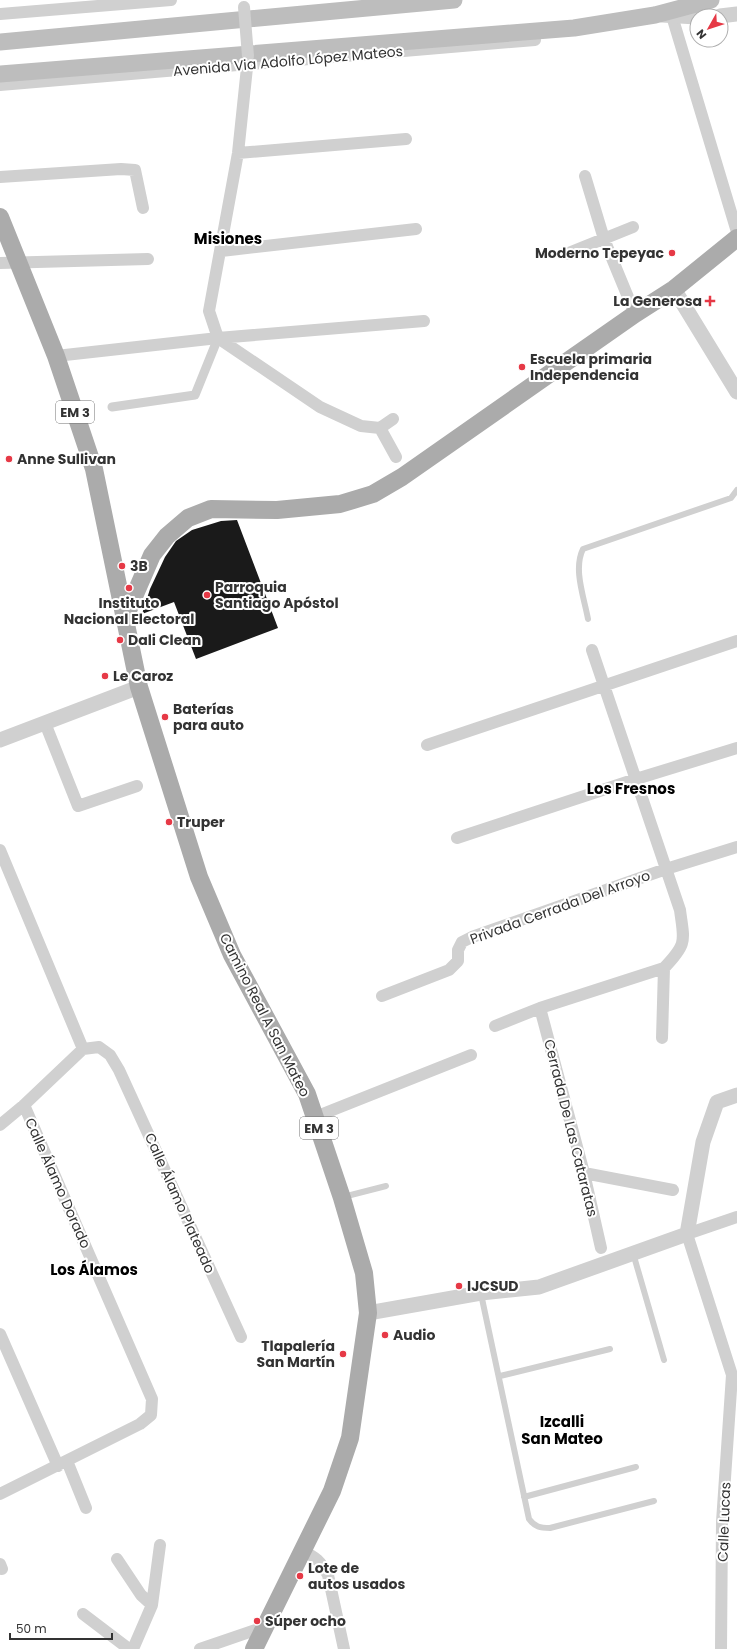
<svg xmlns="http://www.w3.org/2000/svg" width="737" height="1649" font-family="Poppins,sans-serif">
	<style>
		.building { fill: #1a1a1a }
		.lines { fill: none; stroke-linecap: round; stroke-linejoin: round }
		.service { stroke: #d0d0d0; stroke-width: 6 }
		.pedestrian { stroke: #d0d0d0; stroke-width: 9 }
		.minor { stroke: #d0d0d0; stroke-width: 12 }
		.tertiary { stroke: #d0d0d0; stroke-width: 15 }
		.secondary { stroke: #bdbdbd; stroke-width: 17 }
		.primary { stroke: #ababab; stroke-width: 18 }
		.minor-bridge { stroke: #d0d0d0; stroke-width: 12 }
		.poi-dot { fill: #e63946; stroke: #fff; stroke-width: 1.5 }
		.labels { text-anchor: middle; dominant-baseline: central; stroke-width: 4; stroke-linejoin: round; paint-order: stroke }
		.shield { fill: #fff; stroke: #707070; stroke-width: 1 }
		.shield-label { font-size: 13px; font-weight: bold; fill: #333 }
		.street-label { font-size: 14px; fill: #333; stroke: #fff }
		.poi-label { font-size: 14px; font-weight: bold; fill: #333; stroke: #fff; text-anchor: start }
		.neighbourhood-label { font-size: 15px; font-weight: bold; fill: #000; stroke: #fff }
	</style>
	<rect width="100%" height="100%" fill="#fff"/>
	<!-- building -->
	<path class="building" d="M 237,520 L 278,628 L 196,659 L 174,602 L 142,614 L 150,589 L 165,557 L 176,541 L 192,530 L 221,521 Z"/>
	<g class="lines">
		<!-- service -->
		<path class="service" d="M 588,619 C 584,597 573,569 583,549 L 731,498 L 737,490
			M 343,1197 L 386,1186
			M 633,1253 L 664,1360
			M 481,1294 L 529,1519 C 535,1527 540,1528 550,1528 L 654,1501
			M 500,1376 L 610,1349
			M 524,1497 L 636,1467"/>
		<!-- pedestrian -->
		<path class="pedestrian" d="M 112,407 L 195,395 L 218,338"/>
		<!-- minor -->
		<path class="minor" d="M 0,14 L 171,0
			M 672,16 L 737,232
			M 248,58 L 238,153 L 209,311 L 218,338 L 320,407 L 361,426 L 380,428 L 396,457
			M 0,85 L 535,40
			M 238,153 L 406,139
			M 585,176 L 604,239 L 635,314
			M 0,177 L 121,169 L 135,170 L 143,208
			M 221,251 L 416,229
			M 566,254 L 633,227
			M 0,263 L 148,259
			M 56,356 L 218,338 L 424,321
			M 380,428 L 393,419
			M 45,723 L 78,806 L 137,786
			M 427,745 L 737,641
			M 457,838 L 636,779 L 737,748
			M 0,850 L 83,1049
			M 382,996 L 449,970 L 458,961 L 458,950 L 462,942 L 472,937 L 666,869 L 737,847
			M 540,1008 L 584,1173 L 601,1248
			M 495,1026 L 540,1008 L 664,968 C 688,943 684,941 680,910 L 592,650
			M 662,1038 L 664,968
			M 315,1117 L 471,1055
			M 0,1125 L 24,1105 L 83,1049 L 99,1047 L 110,1055 L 119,1070 L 241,1337
			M 584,1173 L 673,1190
			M 0,1334 L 58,1466
			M 67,1461 L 86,1508
			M 0,1494 L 140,1424 L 151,1415 L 152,1399 L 24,1105
			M 302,1551 C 315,1556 321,1562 328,1575 L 344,1649
			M 117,1559 L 141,1595 L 152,1605
			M 0,1564 L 2,1569
			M 83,1614 L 129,1649
			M 133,1649 L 152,1605 L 160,1545
			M 200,1649 L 264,1627
			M 721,1649 L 722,1522 L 732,1375 L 687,1234 L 737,1217"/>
		<!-- tertiary -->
		<path class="tertiary" d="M 662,15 L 697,17
			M 720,16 L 737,14
			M 674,289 L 737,392
			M 0,740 L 139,687
			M 368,1313 L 481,1293 L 539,1287 L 687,1234 L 703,1142 L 717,1102 L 737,1095"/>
		<!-- secondary -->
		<path class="secondary" d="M 0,42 L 454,0
			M 0,74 L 574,28 L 655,15 L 711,0"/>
		<!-- primary -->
		<path class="primary" d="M 0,217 L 56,356 L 94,469 L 139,687 L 199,877 L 232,955 L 307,1094 L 342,1198 L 364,1273 L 368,1313 L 350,1438 L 332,1491 L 254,1649
			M 126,615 L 152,555 L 167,536 L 188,518 L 211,509 L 277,510 L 340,504 L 373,494 L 402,477 L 635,314 L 674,289 L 737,238"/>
		<!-- minor-bridge -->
		<path class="minor-bridge" d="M 244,7 L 248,56"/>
	</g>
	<!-- markers -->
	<g class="poi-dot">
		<circle cx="672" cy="253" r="4"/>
		<path d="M708 295h4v4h4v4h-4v4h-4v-4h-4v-4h4z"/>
		<circle cx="522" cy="367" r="4"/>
		<circle cx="9" cy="459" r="4"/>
		<circle cx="122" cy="566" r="4"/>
		<circle cx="129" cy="588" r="4"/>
		<circle cx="207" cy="595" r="4"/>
		<circle cx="120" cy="640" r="4"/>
		<circle cx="105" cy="676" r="4"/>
		<circle cx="165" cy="717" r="4"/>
		<circle cx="169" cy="822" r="4"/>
		<circle cx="459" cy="1286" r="4"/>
		<circle cx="385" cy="1335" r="4"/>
		<circle cx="343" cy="1354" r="4"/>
		<circle cx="300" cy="1576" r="4"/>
		<circle cx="257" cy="1621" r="4"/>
	</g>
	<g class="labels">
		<!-- shield labels -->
		<g class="shield">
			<rect x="56" y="401" width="38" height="22" rx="3"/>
			<rect x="300" y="1117" width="38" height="22" rx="3"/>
		</g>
		<g class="shield-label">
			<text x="75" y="412">EM 3</text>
			<text x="319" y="1128">EM 3</text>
		</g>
		<!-- street labels -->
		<g class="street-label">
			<text transform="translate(288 61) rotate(-5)">Avenida Via Adolfo López Mateos</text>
			<text transform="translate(560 907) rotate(-20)">Privada Cerrada Del Arroyo</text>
			<text transform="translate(265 1015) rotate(63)">Camino Real A San Mateo</text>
			<text transform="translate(571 1128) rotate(76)">Cerrada De Las Cataratas</text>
			<text transform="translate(58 1183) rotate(66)">Calle Álamo Dorado</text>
			<text transform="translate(180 1203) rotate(66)">Calle Álamo Plateado</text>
			<text transform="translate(724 1522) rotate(-88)">Calle Lucas</text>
		</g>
		<!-- poi labels -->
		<g class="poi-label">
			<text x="664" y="253" text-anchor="end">Moderno Tepeyac</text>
			<text x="702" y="301" text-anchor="end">La Generosa</text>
			<text x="530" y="359">Escuela primaria<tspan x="530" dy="16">Independencia</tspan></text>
			<text x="17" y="459">Anne Sullivan</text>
			<text x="130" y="566">3B</text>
			<text x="215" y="587">Parroquia<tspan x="215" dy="16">Santiago Apóstol</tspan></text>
			<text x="129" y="603" text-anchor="middle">Instituto<tspan x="129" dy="16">Nacional Electoral</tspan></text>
			<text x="128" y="640">Dali Clean</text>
			<text x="113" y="676">Le Caroz</text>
			<text x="173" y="709">Baterías<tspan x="173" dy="16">para auto</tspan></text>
			<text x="177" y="822">Truper</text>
			<text x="467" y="1286">IJCSUD</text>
			<text x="393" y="1335">Audio</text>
			<text x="335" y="1346" text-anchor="end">Tlapalería<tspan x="335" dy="16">San Martín</tspan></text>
			<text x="308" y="1568">Lote de<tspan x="308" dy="16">autos usados</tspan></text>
			<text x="265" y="1621">Súper ocho</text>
		</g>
		<!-- neighbourhood labels -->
		<g class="neighbourhood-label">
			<text x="228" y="238">Misiones</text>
			<text x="631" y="788">Los Fresnos</text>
			<text x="94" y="1269">Los Álamos</text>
			<text x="562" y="1421">Izcalli<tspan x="562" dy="17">San Mateo</tspan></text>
		</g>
	</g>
	<!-- north arrow -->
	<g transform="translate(709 28) rotate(231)"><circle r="19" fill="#ffffff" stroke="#adadad"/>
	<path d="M0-3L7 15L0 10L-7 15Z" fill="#e63946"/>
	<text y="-6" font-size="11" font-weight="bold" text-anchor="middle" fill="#333333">N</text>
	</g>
	<!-- scale -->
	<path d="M10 1633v6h102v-6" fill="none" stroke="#333333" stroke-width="2"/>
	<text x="16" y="1633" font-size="12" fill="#333333" stroke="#ffffff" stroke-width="3" paint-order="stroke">50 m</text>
</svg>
